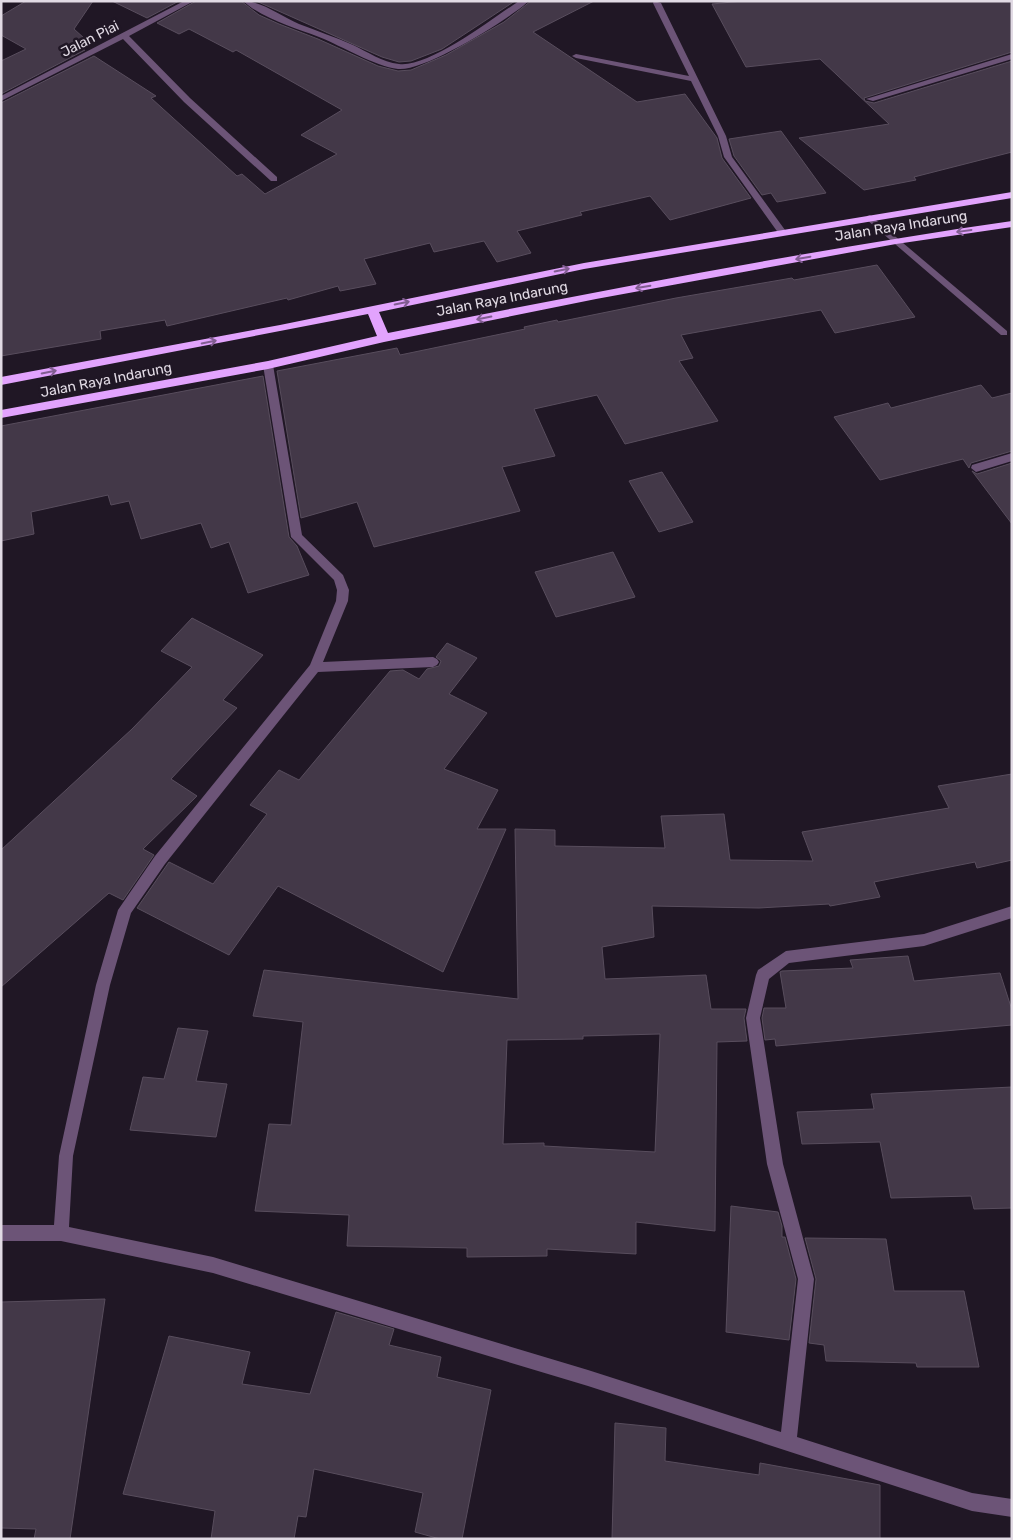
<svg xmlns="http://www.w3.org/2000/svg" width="1013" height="1540" font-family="Rubik,sans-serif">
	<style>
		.building { fill: #433848; stroke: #584d5d; fill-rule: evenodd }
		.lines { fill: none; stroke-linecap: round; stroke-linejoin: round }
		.minor { fill: #6c5477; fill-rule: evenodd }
		.highway { fill: #e2a3fd; fill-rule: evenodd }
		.oneway { stroke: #815d91 }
		.labels { text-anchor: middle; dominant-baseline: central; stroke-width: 5; stroke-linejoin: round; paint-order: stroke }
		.far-street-label { font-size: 14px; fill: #e1dae4; stroke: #201725 }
	</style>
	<rect width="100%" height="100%" fill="#201725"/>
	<!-- building -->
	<path class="building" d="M 26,1 L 93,1 L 74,29 L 85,39 L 75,44 L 85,50 L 1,94 L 1,61 L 26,49 L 1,35 L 1,16 Z
		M 112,1 L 179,1 L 147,18 Z
		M 196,1 L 241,1 L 259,15 L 279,24 L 318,39 L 378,66 L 398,71 L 411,70 L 446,55 L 504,22 L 531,1 L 594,1 L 533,32 L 637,102 L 685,94 L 717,138 L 722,158 L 751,198 L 670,220 L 650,196 L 580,212 L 582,215 L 517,231 L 531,253 L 497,262 L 484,241 L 434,252 L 430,243 L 364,259 L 376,284 L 340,291 L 338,286 L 288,300 L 287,298 L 167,326 L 165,320 L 100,331 L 101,339 L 1,356 L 1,103 L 94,56 L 156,96 L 151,98 L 237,176 L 242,174 L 265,194 L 337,154 L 301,135 L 342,110 L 236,50 L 233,52 L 189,29 L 179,34 L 157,23 Z
		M 256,1 L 515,1 L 442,49 L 411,61 L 399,62 L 382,57 Z
		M 743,1 L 1012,1 L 1012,52 L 864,98 L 865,101 L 874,103 L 1012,61 L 1012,152 L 914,177 L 916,180 L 864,190 L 799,138 L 889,124 L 820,59 L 746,67 L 712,4 Z
		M 781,131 L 826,193 L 777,202 L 771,193 L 762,195 L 734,156 L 729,139 Z
		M 877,265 L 915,317 L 835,333 L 821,310 L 681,335 L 693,358 L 679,361 L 718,421 L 625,444 L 597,395 L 534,409 L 555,456 L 502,467 L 520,511 L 374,547 L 357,502 L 301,518 L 277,371 L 397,348 L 400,355 L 525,329 L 524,327 L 557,320 L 558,322 L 676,298 L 792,278 L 794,280 Z
		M 263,376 L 289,537 L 297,546 L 309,575 L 248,593 L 229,542 L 211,548 L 201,523 L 141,539 L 129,501 L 111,505 L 108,495 L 31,512 L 34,534 L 1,541 L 1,426 Z
		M 981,385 L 992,398 L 1012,393 L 1012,451 L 971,463 L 969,468 L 963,459 L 880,480 L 834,417 L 888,403 L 891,408 Z
		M 1012,463 L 1012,524 L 972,471 L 977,474 Z
		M 662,472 L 693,522 L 659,532 L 629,481 Z
		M 613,552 L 635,597 L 556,617 L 535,572 Z
		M 192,618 L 263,655 L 223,700 L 237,708 L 171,779 L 197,796 L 143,849 L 154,855 L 123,900 L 109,893 L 1,987 L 1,850 L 132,729 L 192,667 L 161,651 Z
		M 447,643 L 477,658 L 449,694 L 487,713 L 444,769 L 498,790 L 477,829 L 506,829 L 443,972 L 278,886 L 229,955 L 137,908 L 169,862 L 213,884 L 267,814 L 250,805 L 279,770 L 299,780 L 390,671 L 403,670 L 419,679 L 427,669 L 439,666 L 441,661 L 436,657 Z
		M 1012,774 L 1012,860 L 977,868 L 975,862 L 874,882 L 880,897 L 830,906 L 829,904 L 759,908 L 652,906 L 654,937 L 602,947 L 605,979 L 706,975 L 711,1009 L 746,1009 L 744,1018 L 747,1041 L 717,1042 L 715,1231 L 636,1222 L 636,1254 L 547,1249 L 547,1256 L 467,1257 L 467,1248 L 347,1246 L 349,1215 L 255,1211 L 269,1124 L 291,1125 L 303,1022 L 253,1016 L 264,970 L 518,999 L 515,829 L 555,830 L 555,846 L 665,848 L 661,816 L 724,814 L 730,860 L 813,861 L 802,832 L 949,808 L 938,786 ZM 660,1034 L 655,1152 L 544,1146 L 544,1143 L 503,1144 L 507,1040 L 583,1039 L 583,1036 Z
		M 908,956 L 914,981 L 1000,973 L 1012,1010 L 1012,1025 L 776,1046 L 775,1039 L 765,1040 L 762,1018 L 764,1008 L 786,1008 L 780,972 L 782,971 L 853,968 L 850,960 Z
		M 178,1028 L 208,1031 L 196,1081 L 227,1084 L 216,1137 L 130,1130 L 143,1077 L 164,1079 Z
		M 1012,1087 L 1012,1208 L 974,1209 L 971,1196 L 891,1198 L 880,1142 L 802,1144 L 797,1112 L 874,1109 L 871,1094 Z
		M 731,1206 L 778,1212 L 782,1226 L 782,1237 L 785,1237 L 796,1279 L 789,1340 L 726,1332 Z
		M 805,1238 L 886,1239 L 894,1291 L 964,1291 L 979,1367 L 917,1367 L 916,1363 L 826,1361 L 824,1345 L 809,1343 L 816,1279 Z
		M 105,1299 L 70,1539 L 34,1539 L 36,1529 L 1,1528 L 1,1302 Z
		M 336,1312 L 394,1329 L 389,1345 L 441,1357 L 437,1377 L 491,1390 L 462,1539 L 440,1539 L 415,1532 L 423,1493 L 314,1469 L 306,1517 L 298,1516 L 294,1539 L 211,1539 L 215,1511 L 123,1494 L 169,1336 L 250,1352 L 242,1384 L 310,1394 Z
		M 615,1423 L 666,1428 L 665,1461 L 759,1475 L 760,1463 L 880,1485 L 880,1539 L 612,1539 Z"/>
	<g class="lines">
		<!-- minor -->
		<path class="minor" d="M 184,1 L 194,1 L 129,36 L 190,98 L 277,177 L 277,181 L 271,181 L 184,102 L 123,39 L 1,101 L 1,96 Z
			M 243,1 C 262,1 282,17 299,24 C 317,31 335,37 353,45 C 368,52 382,62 399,64 C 429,68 493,18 519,1 L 529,1 C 508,20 424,72 398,69 C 374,66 342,46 319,37 C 295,28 263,19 243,1 Z
			M 654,1 L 661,3 L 726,136 L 732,157 L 785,230 L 785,234 L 779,234 L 724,157 L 718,136 L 691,81 L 576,58 L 572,56 L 576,54 L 689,76 L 653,3 Z
			M 1012,54 L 1012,59 L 873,101 L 866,99 Z
			M 870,215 L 1007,331 L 1007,335 L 1001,335 L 867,220 L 867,216 Z
			M 268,362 L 273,365 L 302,535 L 343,575 L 349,590 L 348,601 L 323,662 L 433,657 L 437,659 L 439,662 L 437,665 L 433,667 L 318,672 L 165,864 L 131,913 L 110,985 L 73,1156 L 69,1227 L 213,1257 L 588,1370 L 781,1432 L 798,1279 L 767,1164 L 746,1018 L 756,975 L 758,970 L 786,951 L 924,934 L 1012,906 L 1012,918 L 924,946 L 789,963 L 769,979 L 760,1018 L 783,1164 L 814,1279 L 797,1437 L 972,1493 L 1012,1499 L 1012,1517 L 972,1511 L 588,1386 L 213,1273 L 61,1241 L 1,1241 L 1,1225 L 54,1225 L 59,1156 L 96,985 L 118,910 L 155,856 L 310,665 L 336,601 L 337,590 L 334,580 L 291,537 L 263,365 Z
			M 1012,453 L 1012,461 L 976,472 L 971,468 L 972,465 Z"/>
		<!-- highway -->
		<path class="highway" d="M 1012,192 L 1012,198 L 584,269 L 379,312 L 388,333 C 595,292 803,251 1012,221 L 1012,227 L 896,244 L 596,299 L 384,342 L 268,369 L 1,418 L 1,410 L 268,361 L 377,336 L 368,314 L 1,385 L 1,377 L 280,325 L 584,263 Z"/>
	</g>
	<!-- one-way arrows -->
	<defs><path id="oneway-shaft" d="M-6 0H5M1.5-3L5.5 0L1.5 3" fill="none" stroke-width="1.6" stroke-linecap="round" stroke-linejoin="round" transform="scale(1.25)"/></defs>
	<g class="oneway">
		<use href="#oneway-shaft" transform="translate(964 231) rotate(172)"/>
		<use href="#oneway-shaft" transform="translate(803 258) rotate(170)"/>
		<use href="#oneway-shaft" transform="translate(562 270) rotate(-12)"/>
		<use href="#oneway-shaft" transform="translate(643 287) rotate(170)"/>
		<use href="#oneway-shaft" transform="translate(402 303) rotate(-12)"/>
		<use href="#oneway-shaft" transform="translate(484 318) rotate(169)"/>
		<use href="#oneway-shaft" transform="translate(209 342) rotate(-11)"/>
		<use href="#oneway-shaft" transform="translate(49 372) rotate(-11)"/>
	</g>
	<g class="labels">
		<!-- far-street labels -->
		<g class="far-street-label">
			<text transform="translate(90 39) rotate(-27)">Jalan Piai</text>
			<text transform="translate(901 226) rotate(-9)">Jalan Raya Indarung</text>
			<text transform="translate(502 299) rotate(-11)">Jalan Raya Indarung</text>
			<text transform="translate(106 380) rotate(-11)">Jalan Raya Indarung</text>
		</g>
	</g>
	<!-- border -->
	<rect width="1013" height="1540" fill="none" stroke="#e1dae4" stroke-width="5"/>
</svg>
